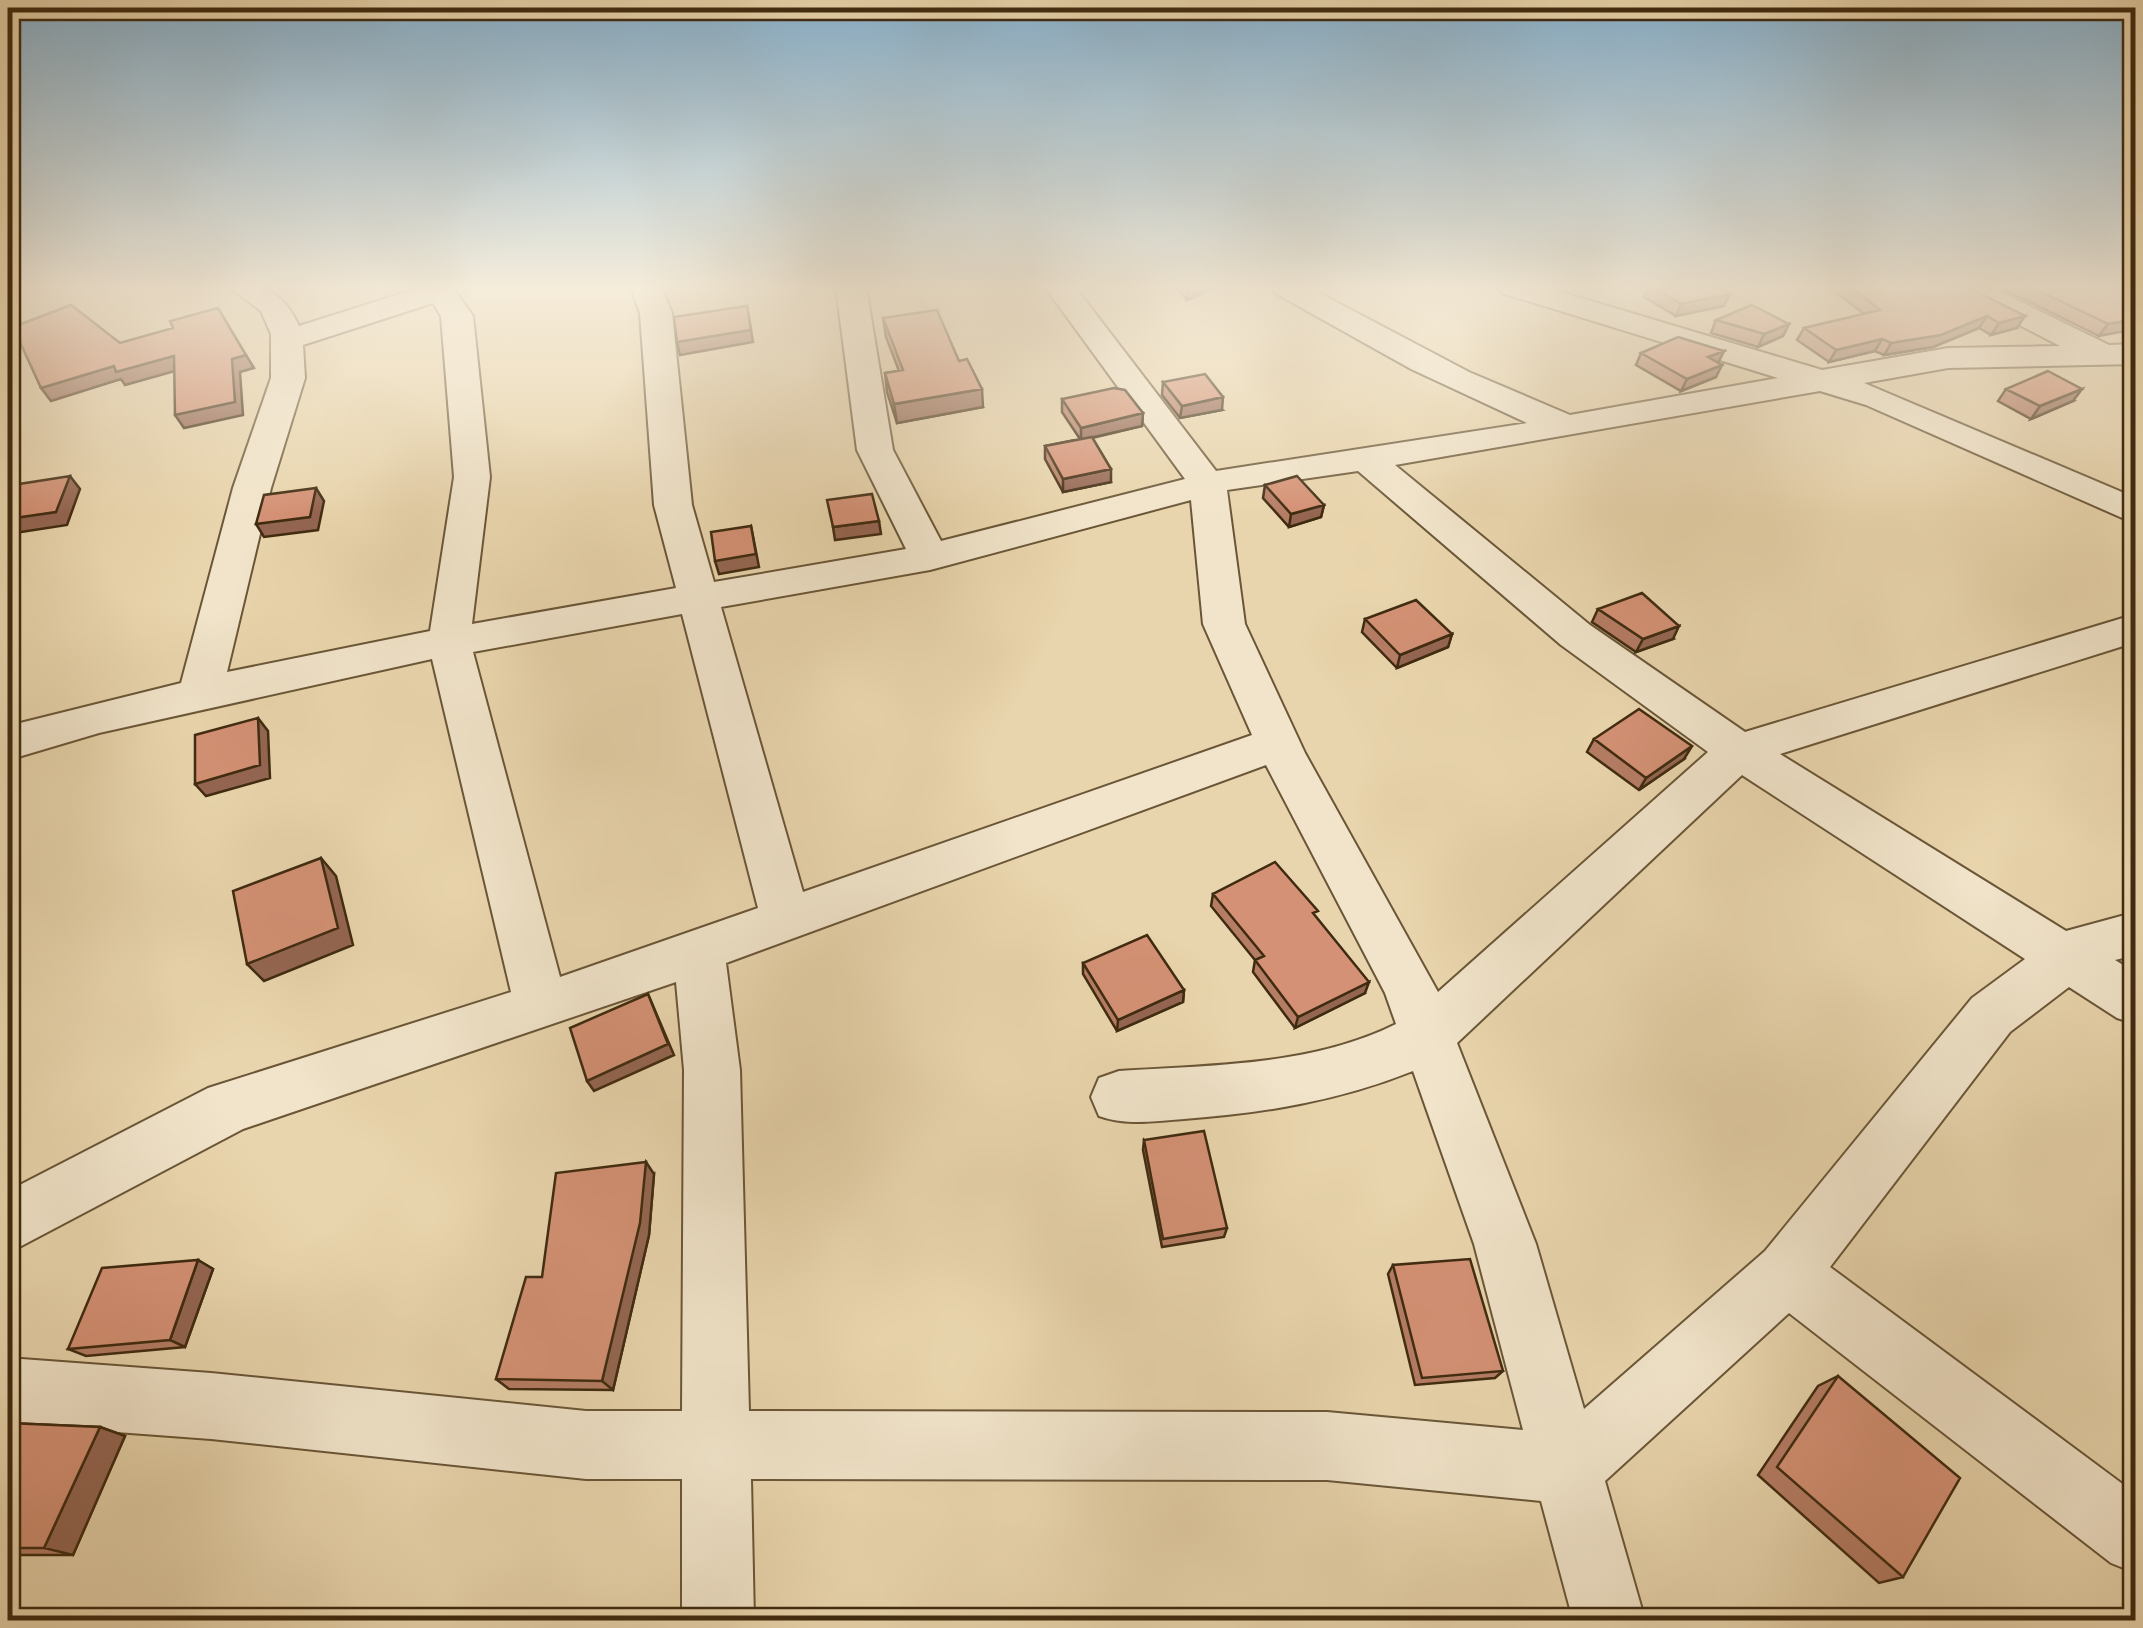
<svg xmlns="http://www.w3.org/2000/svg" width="2143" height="1628" font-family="'Sorts Mill Goudy',serif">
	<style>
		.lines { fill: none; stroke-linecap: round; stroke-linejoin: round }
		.minor-casing { stroke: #6a5637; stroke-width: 4 }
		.minor { fill: #f1e4ca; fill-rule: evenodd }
		.wall { fill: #b67d65; stroke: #3f2b10; stroke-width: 2.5 }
		.shaded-wall { fill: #946652; stroke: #3f2b10; stroke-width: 2.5 }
		.building { fill: #d49175; stroke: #3f2b10; stroke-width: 2.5 }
	</style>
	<rect width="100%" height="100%" fill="#e9d5ad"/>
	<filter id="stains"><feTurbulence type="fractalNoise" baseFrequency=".002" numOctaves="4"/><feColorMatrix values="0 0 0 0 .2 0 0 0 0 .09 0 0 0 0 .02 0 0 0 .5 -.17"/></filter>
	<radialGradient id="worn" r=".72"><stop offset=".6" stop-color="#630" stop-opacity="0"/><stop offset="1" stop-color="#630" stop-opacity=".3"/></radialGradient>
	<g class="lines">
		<defs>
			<path id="minor" d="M 229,287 C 265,285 283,292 299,326 L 422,287 L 452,287 L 473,316 L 490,477 L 472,624 L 676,588 L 654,505 L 640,313 L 631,287 L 661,287 L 672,313 L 692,505 L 714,582 L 906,549 L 857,450 L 836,287 L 866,287 L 893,450 L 941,541 L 1185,479 L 1045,287 L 1075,287 L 1216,471 L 1527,423 L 1411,369 L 1275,293 L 1271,287 L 1308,287 L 1469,372 L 1570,415 L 1778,378 L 1502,293 L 1498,287 L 1544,287 L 1822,370 L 1948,348 L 2060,346 L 1957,293 L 1953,287 L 1991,287 L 2109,345 L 2136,344 L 2136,364 L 1948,368 L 1864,383 L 2136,498 L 2136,524 L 1866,405 L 1820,391 L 1395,465 L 1590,625 L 1745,732 L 2136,614 L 2136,642 L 1780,754 L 2066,931 L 2136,912 L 2136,955 L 2115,960 L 2136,973 L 2136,1024 L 2117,1018 L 2069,987 L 2010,1032 L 1830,1267 L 2136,1494 L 2136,1573 L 2111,1563 L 1789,1313 L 1605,1481 L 1645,1620 L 1573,1620 L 1541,1501 L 1327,1480 L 751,1479 L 754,1620 L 682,1620 L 682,1479 L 586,1479 L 211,1439 L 8,1424 L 8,1358 L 211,1373 L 586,1411 L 682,1411 L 684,1070 L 676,982 L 243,1129 L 8,1253 L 8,1191 L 208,1088 L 511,992 L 432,659 L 99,733 L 8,760 L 8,726 L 181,683 L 233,488 L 271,378 L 271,334 L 261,311 ZM 433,303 L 441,316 L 454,477 L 430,631 L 227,672 L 271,488 L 305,378 L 303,345 ZM 1358,471 L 1561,645 L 1708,752 L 1438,992 L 1305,753 L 1245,624 L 1227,490 ZM 1191,500 L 1203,624 L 1252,735 L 803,892 L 721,607 L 930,570 ZM 682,614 L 758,908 L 560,977 L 473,652 ZM 1266,765 L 1385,993 L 1396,1024 C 1312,1066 1211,1065 1119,1071 L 1099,1078 L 1091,1097 L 1099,1116 C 1127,1126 1154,1121 1184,1119 C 1264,1113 1338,1101 1413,1071 L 1474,1244 L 1523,1430 L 1327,1412 L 749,1411 L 740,1070 L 726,963 ZM 1742,775 L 2025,959 L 1972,998 L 1765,1251 L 1584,1409 L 1536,1244 L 1457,1043 Z"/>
		</defs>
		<!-- minor casing -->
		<use href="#minor" class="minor-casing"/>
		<!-- minor -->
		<use href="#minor" class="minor"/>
	</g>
	<!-- wall -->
	<path class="wall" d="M 1176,287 L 1217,287 L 1187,300 Z
		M 1649,287 L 1716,287 L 1730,294 L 1724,306 L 1676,316 L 1644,297 Z
		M 1829,287 L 1967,287 L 2017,328 L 1991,335 L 1979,328 L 1933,347 L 1884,355 L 1875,351 L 1829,362 L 1797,340 L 1804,328 L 1864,314 Z
		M 1999,287 L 2136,287 L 2099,336 Z
		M 883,318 L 959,361 L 983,407 L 897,423 L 887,392 L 885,373 L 899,371 L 886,337 Z
		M 1716,320 L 1789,324 L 1783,336 L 1758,347 L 1711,333 Z
		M 1724,351 L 1718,363 L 1716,377 L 1681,391 L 1636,365 L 1641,353 Z
		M 1163,382 L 1222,410 L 1180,418 L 1162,395 Z
		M 2006,389 L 2073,401 L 2031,419 L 1998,401 Z
		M 1062,399 L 1143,413 L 1142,426 L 1092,438 L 1111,482 L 1063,492 L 1045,459 L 1045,446 L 1080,439 L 1062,412 Z
		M 1265,485 L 1324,505 L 1321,517 L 1289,527 L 1263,498 Z
		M 1598,609 L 1673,639 L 1636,652 L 1592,622 Z
		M 1365,619 L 1452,634 L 1448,647 L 1397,668 L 1362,632 Z
		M 1594,739 L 1684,759 L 1639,790 L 1587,752 Z
		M 1213,894 L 1316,917 L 1365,993 L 1295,1028 L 1253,972 L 1255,960 L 1211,906 Z
		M 1083,963 L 1184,990 L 1183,1002 L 1117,1031 L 1083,974 Z
		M 1144,1140 L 1227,1228 L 1224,1237 L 1162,1247 L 1143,1150 Z
		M 654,1174 L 649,1235 L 613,1390 L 509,1389 L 496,1379 L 542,1277 Z
		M 198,1260 L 213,1269 L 185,1347 L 86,1356 L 68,1349 Z
		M 1393,1265 L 1503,1371 L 1495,1378 L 1415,1385 L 1388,1274 Z
		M 1838,1376 L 1903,1577 L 1879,1583 L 1758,1475 L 1818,1386 Z
		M 8,1423 L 100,1427 L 125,1436 L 73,1555 L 8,1555 Z"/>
	<!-- shaded-wall -->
	<path class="shaded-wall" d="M 1188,287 L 1217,287 L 1187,300 Z
		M 1730,294 L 1724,306 L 1676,316 L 1681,304 Z
		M 747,306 L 753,342 L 680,355 L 677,342 Z
		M 1987,316 L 1979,328 L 1933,347 L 1884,355 L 1891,343 Z
		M 2025,316 L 2017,328 L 1991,335 L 1999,323 Z
		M 2136,319 L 2136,329 L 2099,336 L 2108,324 Z
		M 1789,324 L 1783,336 L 1758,347 L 1764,334 Z
		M 1882,339 L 1875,351 L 1829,362 L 1836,350 Z
		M 1724,351 L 1718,363 L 1708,357 Z
		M 246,355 L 254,368 L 240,372 L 243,415 L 184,428 L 175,415 L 232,359 Z
		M 174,356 L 182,369 L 125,385 L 121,379 L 51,401 L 41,388 L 114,366 Z
		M 1722,365 L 1716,377 L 1681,391 L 1687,379 Z
		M 982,389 L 983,407 L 897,423 L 894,404 Z
		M 2082,389 L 2073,401 L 2031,419 L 2040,406 Z
		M 1223,397 L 1222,410 L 1180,418 L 1182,406 Z
		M 1143,413 L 1142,426 L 1081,440 L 1081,428 Z
		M 1111,469 L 1111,482 L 1063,492 L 1063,479 Z
		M 70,476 L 80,489 L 67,525 L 8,534 L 8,519 Z
		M 316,488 L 324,501 L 318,530 L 264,537 L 256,524 Z
		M 1324,505 L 1321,517 L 1289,527 L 1291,514 Z
		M 879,521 L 881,534 L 835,540 L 833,527 Z
		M 751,526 L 759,567 L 719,574 L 715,561 Z
		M 1679,626 L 1673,639 L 1636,652 L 1643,639 Z
		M 1452,634 L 1448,647 L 1397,668 L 1400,655 Z
		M 258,718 L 268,731 L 270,778 L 206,796 L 195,784 Z
		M 1692,746 L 1684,759 L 1639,790 L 1646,778 Z
		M 321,858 L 336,876 L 353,945 L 264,981 L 247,964 Z
		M 1369,982 L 1365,993 L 1295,1028 L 1298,1017 Z
		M 1184,990 L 1183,1002 L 1117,1031 L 1118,1020 Z
		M 648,994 L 674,1055 L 594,1091 L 587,1081 Z
		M 646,1162 L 654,1174 L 649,1235 L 613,1390 L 602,1381 Z
		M 198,1260 L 213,1269 L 185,1347 L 170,1340 Z
		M 100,1427 L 125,1436 L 73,1555 L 44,1548 Z"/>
	<!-- building -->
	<path class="building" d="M 1652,287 L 1716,287 L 1730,294 L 1681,304 Z
		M 1851,287 L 1967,287 L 2025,316 L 1999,323 L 1987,316 L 1941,335 L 1891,343 L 1882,339 L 1836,350 L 1804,328 L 1880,310 Z
		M 2031,287 L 2136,287 L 2136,319 L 2108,324 Z
		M 71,305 L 120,343 L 173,328 L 170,321 L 218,308 L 246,355 L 232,359 L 235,402 L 175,415 L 174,356 L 116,372 L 114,366 L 41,388 L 13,327 Z
		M 1752,305 L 1789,324 L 1764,334 L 1716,320 Z
		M 747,306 L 751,330 L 677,342 L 674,317 Z
		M 937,310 L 959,361 L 967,359 L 982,389 L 894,404 L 885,373 L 903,370 L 883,318 Z
		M 1678,337 L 1724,351 L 1708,357 L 1722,365 L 1687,379 L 1641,353 Z
		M 2048,371 L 2082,389 L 2040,406 L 2006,389 Z
		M 1205,374 L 1223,397 L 1182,406 L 1163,382 Z
		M 1114,388 L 1125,390 L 1143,413 L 1081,428 L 1062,399 Z
		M 1092,437 L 1111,469 L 1063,479 L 1045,446 Z
		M 70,476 L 56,512 L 8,519 L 8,497 L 13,485 Z
		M 1297,476 L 1324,505 L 1291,514 L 1265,485 Z
		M 316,488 L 310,517 L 256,524 L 264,495 Z
		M 872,494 L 879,521 L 833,527 L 827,500 Z
		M 751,526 L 756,554 L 715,561 L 711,532 Z
		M 1642,593 L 1679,626 L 1643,639 L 1598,609 Z
		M 1416,600 L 1452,634 L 1400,655 L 1365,619 Z
		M 1639,709 L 1692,746 L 1646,778 L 1594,739 Z
		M 258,718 L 260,765 L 195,784 L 195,735 Z
		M 321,858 L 338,928 L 247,964 L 233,891 Z
		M 1275,862 L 1318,911 L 1313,913 L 1369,982 L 1298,1017 L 1255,960 L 1264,956 L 1213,894 Z
		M 1147,935 L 1184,990 L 1118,1020 L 1083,963 Z
		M 648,994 L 668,1044 L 587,1081 L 570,1028 Z
		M 1204,1131 L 1227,1228 L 1163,1239 L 1144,1140 Z
		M 646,1162 L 640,1223 L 602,1381 L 496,1379 L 526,1277 L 542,1277 L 556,1173 Z
		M 1470,1259 L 1503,1371 L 1422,1378 L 1393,1265 Z
		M 198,1260 L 170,1340 L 68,1349 L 102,1268 Z
		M 1838,1376 L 1960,1478 L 1903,1577 L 1777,1467 Z
		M 8,1423 L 100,1427 L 44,1548 L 8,1548 Z"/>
	<!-- sky -->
	<linearGradient id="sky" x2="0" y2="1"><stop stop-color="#89b5d3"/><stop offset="0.56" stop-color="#f5ecda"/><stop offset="1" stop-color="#f5ecda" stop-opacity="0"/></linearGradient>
	<rect width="2143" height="514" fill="url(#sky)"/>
	<!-- margin -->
	<rect width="2143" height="1628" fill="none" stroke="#e9d5ad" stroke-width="40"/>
	<rect x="10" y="10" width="2123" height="1608" fill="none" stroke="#3f2b10" stroke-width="5"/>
	<rect x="20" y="20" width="2103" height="1588" fill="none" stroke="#3f2b10" stroke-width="2.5"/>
	<rect width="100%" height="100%" filter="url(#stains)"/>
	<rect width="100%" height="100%" fill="url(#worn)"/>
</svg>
